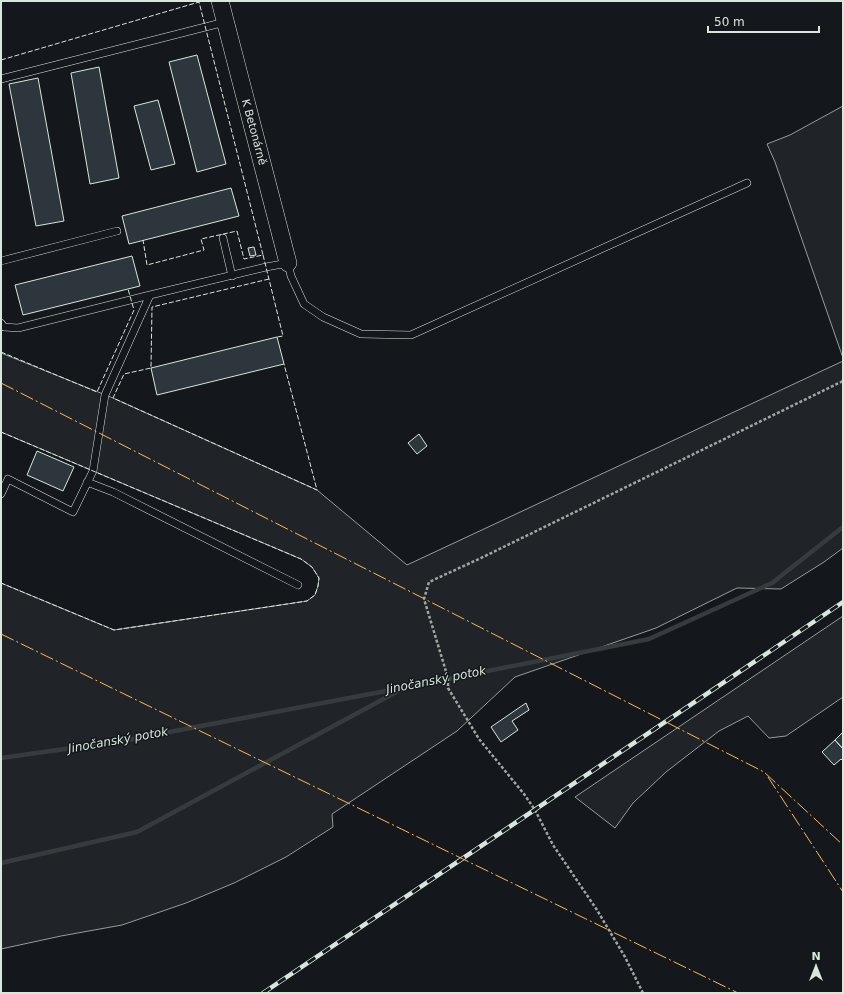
<svg xmlns="http://www.w3.org/2000/svg" width="844" height="994" font-family="'DejaVu Sans',sans-serif">
	<style>
		.green { fill: #202428; stroke: #939e99 }
		.lines { fill: none; stroke-linecap: round; stroke-linejoin: round }
		.stream { stroke: #363b3e; stroke-width: 4.5 }
		.building { fill: #2c363c; stroke: #d8e6dc }
		.service-casing { stroke: #d8e6dc; stroke-width: 8 }
		.tertiary-casing { stroke: #d8e6dc; stroke-width: 18 }
		.path { stroke: #9da8a2; stroke-width: 2.5; stroke-dasharray: 3 2; stroke-linecap: butt }
		.service { stroke: #14181c; stroke-width: 7 }
		.tertiary { stroke: #14181c; stroke-width: 17 }
		.rail-casing { stroke: #d8e6dc; stroke-width: 4.5 }
		.rail { stroke: #14181c; stroke-width: 3; stroke-dasharray: 9; stroke-linecap: butt }
		.fence { stroke: #d8e6dc; stroke-width: 1; stroke-dasharray: 5 2; stroke-linecap: butt }
		.power { stroke: #ffb74d; stroke-width: 1; stroke-dasharray: 14 3 2 3; stroke-linecap: butt }
		.labels { text-anchor: middle; dominant-baseline: central; stroke-width: 3; stroke-linejoin: round; paint-order: stroke }
		.street-label { font-size: 11px; fill: #d8e6dc; stroke: #14181c }
		.water-label { font-size: 12px; font-style: italic; fill: #d8e6dc; stroke: #14181c }
	</style>
	<rect width="100%" height="100%" fill="#14181c"/>
	<!-- green -->
	<path class="green" d="M 843,106 L 843,358 L 775,162 L 767,144 L 790,135 Z
		M 1,353 L 113,398 L 317,490 L 407,565 L 843,361 L 843,548 L 824,562 L 781,589 L 737,588 L 656,628 L 515,677 L 457,731 L 332,814 L 333,827 L 286,857 L 234,883 L 186,903 L 122,925 L 61,936 L 1,949 L 1,583 L 114,630 L 307,601 L 315,595 L 318,586 L 319,578 L 312,567 L 301,559 L 1,432 Z
		M 843,616 L 843,697 L 786,736 L 769,738 L 748,716 L 719,731 L 666,772 L 633,803 L 615,828 L 575,797 Z"/>
	<g class="lines">
		<!-- stream -->
		<path class="stream" d="M 1,758 L 122,741 L 407,687 L 649,639 L 772,583 L 843,527
			M 1,863 L 137,832 L 402,689"/>
	</g>
	<!-- building -->
	<path class="building" d="M 197,55 L 226,164 L 197,172 L 169,62 Z
		M 99,67 L 119,178 L 90,184 L 71,73 Z
		M 38,78 L 64,221 L 36,226 L 9,84 Z
		M 158,100 L 175,164 L 151,170 L 134,106 Z
		M 231,188 L 239,216 L 129,244 L 122,216 Z
		M 254,247 L 256,255 L 250,256 L 248,248 Z
		M 132,256 L 140,286 L 23,315 L 15,285 Z
		M 277,337 L 284,364 L 157,395 L 151,368 Z
		M 419,434 L 427,446 L 417,454 L 408,443 Z
		M 37,451 L 74,467 L 63,491 L 27,475 Z
		M 526,703 L 529,710 L 512,721 L 518,730 L 501,742 L 491,727 Z
		M 843,732 L 843,749 L 835,740 Z
		M 835,740 L 843,749 L 843,761 L 841,759 L 834,765 L 822,752 Z"/>
	<g class="lines">
		<defs>
			<path id="service" d="M 1,79 L 225,22
				M 223,238 L 232,276
				M 1,261 L 117,231
				M 1,323 L 4,327 L 18,328 L 150,295
				M 87,482 L 113,492 L 298,585
				M 1,494 L 8,479 L 73,512 L 93,471 L 105,395 L 150,295 L 266,267 L 288,263 L 291,276 L 304,304 L 323,317 L 361,334 L 411,335 L 747,183"/>
			<path id="tertiary" d="M 220,1 L 288,263"/>
		</defs>
		<!-- service casing -->
		<use href="#service" class="service-casing"/>
		<!-- tertiary casing -->
		<use href="#tertiary" class="tertiary-casing"/>
		<!-- path -->
		<path class="path" d="M 643,993 L 625,957 L 597,910 L 553,845 L 535,810 L 524,794 L 479,739 L 448,688 L 448,678 L 424,599 L 429,582 L 481,558 L 843,381"/>
		<!-- service -->
		<use href="#service" class="service"/>
		<!-- tertiary -->
		<use href="#tertiary" class="tertiary"/>
		<defs>
			<path id="rail" d="M 263,993 L 843,602"/>
		</defs>
		<!-- rail casing -->
		<use href="#rail" class="rail-casing"/>
		<!-- rail -->
		<use href="#rail" class="rail"/>
		<!-- fence -->
		<path class="fence" d="M 1,60 L 199,2 L 263,255 L 244,259 L 237,231 L 201,239 L 204,250 L 147,265 L 143,240
			M 263,255 L 283,336 L 277,337
			M 269,279 L 152,307 L 151,368 L 124,374 L 113,398 L 317,490 L 284,364
			M 1,352 L 97,392 L 134,310 L 128,289
			M 1,432 L 301,559 L 312,567 L 319,578 L 318,586 L 315,595 L 307,601 L 114,630 L 1,583"/>
		<!-- power -->
		<path class="power" d="M 1,383 L 764,772 L 843,845
			M 1,634 L 738,993
			M 768,777 L 843,892"/>
	</g>
	<g class="labels">
		<!-- street labels -->
		<g class="street-label">
			<text transform="translate(254 132) rotate(75)">K Betonárně</text>
		</g>
		<!-- water labels -->
		<g class="water-label">
			<text transform="translate(436 680) rotate(-11)">Jinočanský potok</text>
			<text transform="translate(118 740) rotate(-10)">Jinočanský potok</text>
		</g>
	</g>
	<!-- border -->
	<rect width="844" height="994" fill="none" stroke="#d8e6dc" stroke-width="4"/>
	<!-- north arrow -->
	<g transform="translate(816 966)" stroke="#14181c" stroke-width="3" paint-order="stroke">
	<path d="M0-3L7 15L0 10L-7 15Z" fill="#d8e6dc"/>
	<text y="-6" font-size="11" font-weight="bold" text-anchor="middle" fill="#d8e6dc">N</text>
	</g>
	<!-- scale -->
	<path d="M708 26v6h111v-6" fill="none" stroke="#d8e6dc" stroke-width="2"/>
	<text x="714" y="26" font-size="12" fill="#d8e6dc" stroke="#14181c" stroke-width="3" paint-order="stroke">50 m</text>
</svg>
